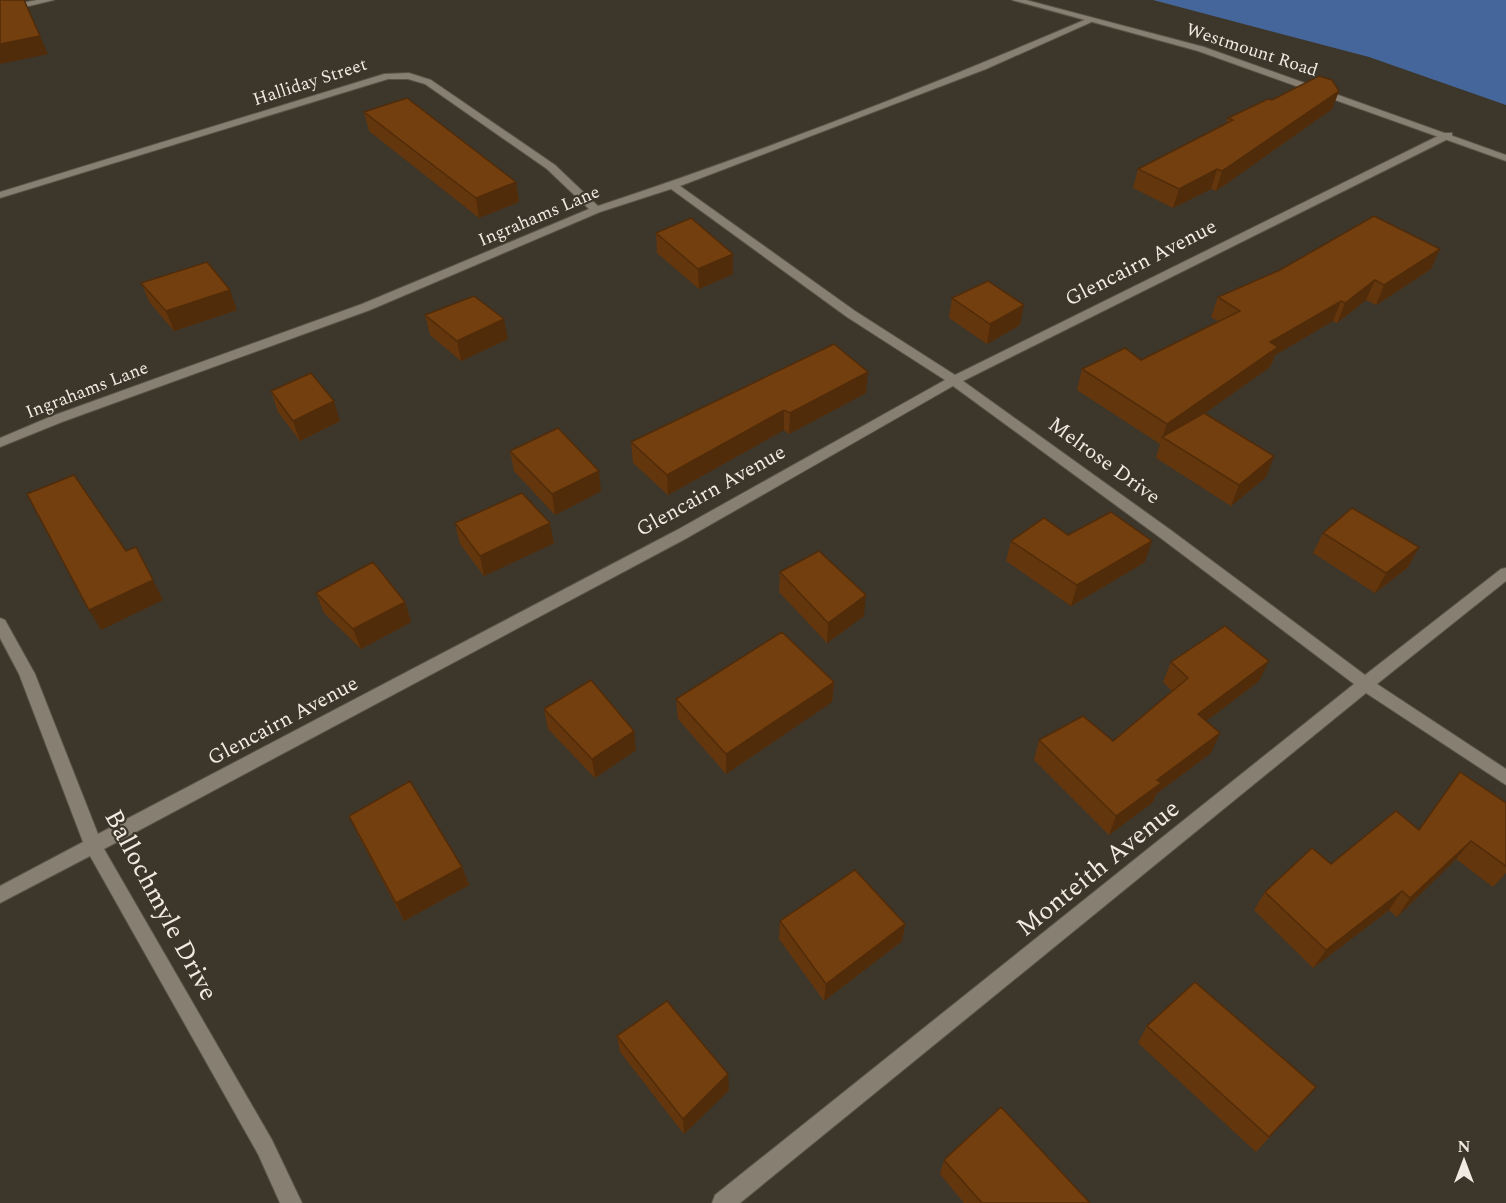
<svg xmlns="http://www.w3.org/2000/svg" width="1506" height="1203" font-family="Spectral,serif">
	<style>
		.water { fill: #45669b }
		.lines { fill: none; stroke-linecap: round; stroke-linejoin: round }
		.minor-casing { stroke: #595348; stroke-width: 2 }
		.secondary-casing { stroke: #595348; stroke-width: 2 }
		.minor { fill: #877f71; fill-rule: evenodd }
		.secondary { fill: #877f71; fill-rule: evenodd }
		.wall { fill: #64360d }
		.shaded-wall { fill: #512c0a }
		.building { fill: #743f0f; stroke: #512c0a; stroke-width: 1.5 }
		.labels { text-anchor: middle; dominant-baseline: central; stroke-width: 4.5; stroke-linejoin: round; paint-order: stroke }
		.far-street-label { font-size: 18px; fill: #efebe3; stroke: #3d362a }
		.street-label { font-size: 21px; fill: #efebe3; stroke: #3d362a }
		.near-street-label { font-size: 26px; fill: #efebe3; stroke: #3d362a }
	</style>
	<rect width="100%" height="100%" fill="#3d362a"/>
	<!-- water -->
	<path class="water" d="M 1153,0 L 1506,0 L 1506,105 L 1369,57 Z"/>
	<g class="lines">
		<defs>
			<path id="minor" d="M 1089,18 L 1096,20 L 986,69 L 680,186 L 855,311 L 955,375 L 1444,133 L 1452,133 L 1452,137 L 963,381 L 1172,531 L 1365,675 L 1501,569 L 1506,568 L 1506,581 L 1377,684 L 1506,769 L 1506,785 L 1366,693 L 740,1203 L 712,1203 L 715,1195 L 1354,684 L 1162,539 L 953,386 L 687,538 L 104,849 L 272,1140 L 302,1203 L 280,1203 L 258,1154 L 90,856 L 0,903 L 0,886 L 83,842 L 19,674 L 0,638 L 0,618 L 5,620 L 35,674 L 98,834 L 677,530 L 945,380 L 847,317 L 671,189 L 600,212 L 370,310 L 62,422 L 0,447 L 0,438 L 52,416 L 362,304 L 589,209 L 547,169 L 425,84 L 408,79 L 388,79 L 0,198 L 0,192 L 384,74 L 409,73 L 431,80 L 555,165 L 598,206 C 764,151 928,87 1089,18 Z"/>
			<path id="secondary" d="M 37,0 L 54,0 L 0,13 L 0,7 Z
				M 1012,0 L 1026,0 L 1204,47 L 1506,155 L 1506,161 L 1198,51 Z"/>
		</defs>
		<!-- minor casing -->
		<use href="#minor" class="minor-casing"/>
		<!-- secondary casing -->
		<use href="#secondary" class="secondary-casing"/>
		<!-- minor -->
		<use href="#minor" class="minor"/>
		<!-- secondary -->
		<use href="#secondary" class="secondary"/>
	</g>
	<!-- wall -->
	<path class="wall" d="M 1339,91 L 1332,109 L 1216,191 L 1211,189 L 1173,208 L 1133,188 L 1138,169 L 1226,123 L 1228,118 L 1272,100 Z
		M 364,112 L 516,182 L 519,202 L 479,218 L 369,131 Z
		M 656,233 L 733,274 L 699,289 L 657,253 Z
		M 1431,269 L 1376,305 L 1366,300 L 1337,323 L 1333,321 L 1275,355 L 1270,367 L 1205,413 L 1274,456 L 1266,477 L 1231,506 L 1156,458 L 1160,444 L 1077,390 L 1082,369 L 1141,360 L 1218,321 L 1211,317 L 1218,297 Z
		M 141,283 L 237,310 L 174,331 L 150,303 Z
		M 952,298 L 1020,325 L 987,344 L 949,318 Z
		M 425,315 L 508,339 L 461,361 L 430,335 Z
		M 271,391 L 340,421 L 300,441 L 278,412 Z
		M 866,393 L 789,434 L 784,430 L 668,495 L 633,463 L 631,442 Z
		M 510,451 L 601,491 L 555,515 L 514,471 Z
		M 455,523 L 554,543 L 484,576 L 460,544 Z
		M 1323,533 L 1419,547 L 1408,567 L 1375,593 L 1313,553 Z
		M 1068,535 L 1145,562 L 1071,606 L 1006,561 L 1011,541 Z
		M 780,572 L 864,616 L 827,643 L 779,592 Z
		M 316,593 L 405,602 L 411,622 L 361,649 L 324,613 Z
		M 1171,662 L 1259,681 L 1206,721 L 1211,753 L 1156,794 L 1153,802 L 1109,835 L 1034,760 L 1039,740 L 1113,741 L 1172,691 L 1163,682 Z
		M 834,682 L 832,702 L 726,774 L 678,719 L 676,699 Z
		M 544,709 L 636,750 L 595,778 L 548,729 Z
		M 1506,803 L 1506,873 L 1493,887 L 1456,859 L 1397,917 L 1389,910 L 1313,968 L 1254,910 L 1265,892 L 1419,830 Z
		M 349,816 L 462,867 L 469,885 L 404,921 L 358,835 Z
		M 780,921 L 905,924 L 902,941 L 824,1001 L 779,939 Z
		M 1147,1026 L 1316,1087 L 1302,1102 L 1256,1152 L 1138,1043 Z
		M 617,1036 L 729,1090 L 684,1134 L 620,1052 Z
		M 944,1160 L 1090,1203 L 964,1203 L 940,1174 Z"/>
	<!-- shaded-wall -->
	<path class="shaded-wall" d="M 40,36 L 48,54 L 0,64 L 0,44 Z
		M 1339,91 L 1332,109 L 1216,191 L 1222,171 Z
		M 1217,169 L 1211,189 L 1173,208 L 1179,189 Z
		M 516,182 L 519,202 L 479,218 L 476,198 Z
		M 1440,249 L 1431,269 L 1376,305 L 1384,285 Z
		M 733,254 L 733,274 L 699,289 L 698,269 Z
		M 1375,280 L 1366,300 L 1337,323 L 1345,303 Z
		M 230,290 L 237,310 L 174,331 L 166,311 Z
		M 1341,301 L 1333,321 L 1275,355 L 1270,367 L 1167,440 L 1162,438 L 1167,424 L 1270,342 Z
		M 1024,305 L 1020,325 L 987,344 L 990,324 Z
		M 504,319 L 508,339 L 461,361 L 457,341 Z
		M 868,372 L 866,393 L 789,434 L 790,413 Z
		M 334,401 L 340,421 L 300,441 L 293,421 Z
		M 784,410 L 784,430 L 668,495 L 667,475 Z
		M 1274,456 L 1266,477 L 1231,506 L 1239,485 Z
		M 599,471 L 601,491 L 555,515 L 552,494 Z
		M 550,523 L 554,543 L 484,576 L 480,556 Z
		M 1152,541 L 1145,562 L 1071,606 L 1077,585 Z
		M 136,547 L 163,600 L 101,630 L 89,610 Z
		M 1419,547 L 1408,567 L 1375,593 L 1386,573 Z
		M 866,595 L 864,616 L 827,643 L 828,623 Z
		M 405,602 L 411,622 L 361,649 L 353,629 Z
		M 1269,661 L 1259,681 L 1189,734 L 1198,714 Z
		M 834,682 L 832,702 L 726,774 L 726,754 Z
		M 634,731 L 636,750 L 595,778 L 592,759 Z
		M 1220,733 L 1211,753 L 1156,794 L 1153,802 L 1109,835 L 1116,816 L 1157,780 Z
		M 1471,841 L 1456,859 L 1397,917 L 1410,898 Z
		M 462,867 L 469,885 L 404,921 L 396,903 Z
		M 1402,891 L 1389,910 L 1313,968 L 1326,950 Z
		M 905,924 L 902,941 L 824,1001 L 826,984 Z
		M 728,1074 L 729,1090 L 684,1134 L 683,1119 Z"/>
	<!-- building -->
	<path class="building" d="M 0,0 L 24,0 L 40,36 L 0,44 Z
		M 1319,76 L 1332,80 L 1339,91 L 1222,171 L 1217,169 L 1179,189 L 1138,169 L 1233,120 L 1228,118 L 1268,99 L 1272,100 Z
		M 407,98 L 516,182 L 476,198 L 364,112 Z
		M 1374,216 L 1440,249 L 1384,285 L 1375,280 L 1345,303 L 1341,301 L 1270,342 L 1278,347 L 1167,424 L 1082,369 L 1125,348 L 1141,360 L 1240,311 L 1218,297 L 1280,270 Z
		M 691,218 L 733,254 L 698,269 L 656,233 Z
		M 207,262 L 230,290 L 166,311 L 141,283 Z
		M 988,281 L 1024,305 L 990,324 L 952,298 Z
		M 474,296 L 504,319 L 457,341 L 425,315 Z
		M 834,344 L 868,372 L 790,413 L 784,410 L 667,475 L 631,442 Z
		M 311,373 L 334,401 L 293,421 L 271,391 Z
		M 1204,413 L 1274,456 L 1239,485 L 1162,437 Z
		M 558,428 L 599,471 L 552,494 L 510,451 Z
		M 74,475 L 126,551 L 136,547 L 153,580 L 89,610 L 27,494 Z
		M 522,493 L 550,523 L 480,556 L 455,523 Z
		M 1352,508 L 1419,547 L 1386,573 L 1323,533 Z
		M 1111,512 L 1152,541 L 1077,585 L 1011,541 L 1044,518 L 1068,535 Z
		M 819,551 L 866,595 L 828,623 L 780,572 Z
		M 373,562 L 405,602 L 353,629 L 316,593 Z
		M 1225,626 L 1269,661 L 1198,714 L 1220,733 L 1157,780 L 1161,783 L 1116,816 L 1039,740 L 1083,716 L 1113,741 L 1188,678 L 1171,662 Z
		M 782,632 L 834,682 L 726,754 L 676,699 Z
		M 591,680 L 634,731 L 592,759 L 544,709 Z
		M 1460,772 L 1506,803 L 1506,866 L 1471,841 L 1410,898 L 1402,891 L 1326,950 L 1265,892 L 1312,848 L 1331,864 L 1396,811 L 1419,830 Z
		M 410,781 L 462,867 L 396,903 L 349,816 Z
		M 855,870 L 905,924 L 826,984 L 780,921 Z
		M 1195,982 L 1316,1087 L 1269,1137 L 1147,1026 Z
		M 667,1001 L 728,1074 L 683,1119 L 617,1036 Z
		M 1001,1107 L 1090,1203 L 982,1203 L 944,1160 Z"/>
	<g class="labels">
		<!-- far-street labels -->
		<g class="far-street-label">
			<text transform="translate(1252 50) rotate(18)">Westmount Road</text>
			<text transform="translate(310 82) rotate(-18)">Halliday Street</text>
			<text transform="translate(539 216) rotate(-23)">Ingrahams Lane</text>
			<text transform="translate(87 390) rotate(-21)">Ingrahams Lane</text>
		</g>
		<!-- street labels -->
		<g class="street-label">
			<text transform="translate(1141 263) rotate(-27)">Glencairn Avenue</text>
			<text transform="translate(1104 461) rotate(36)">Melrose Drive</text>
			<text transform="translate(711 491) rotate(-29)">Glencairn Avenue</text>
			<text transform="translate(283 721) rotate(-28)">Glencairn Avenue</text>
		</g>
		<!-- near-street labels -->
		<g class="near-street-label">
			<text transform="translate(1098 868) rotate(-39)">Monteith Avenue</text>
			<text transform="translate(161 905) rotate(62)">Ballochmyle Drive</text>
		</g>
	</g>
	<!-- north arrow -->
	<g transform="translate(1464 1161)" stroke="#3d362a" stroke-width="4.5" paint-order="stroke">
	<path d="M0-4.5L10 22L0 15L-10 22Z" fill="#efebe3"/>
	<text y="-9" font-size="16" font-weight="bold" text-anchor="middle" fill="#efebe3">N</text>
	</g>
</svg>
